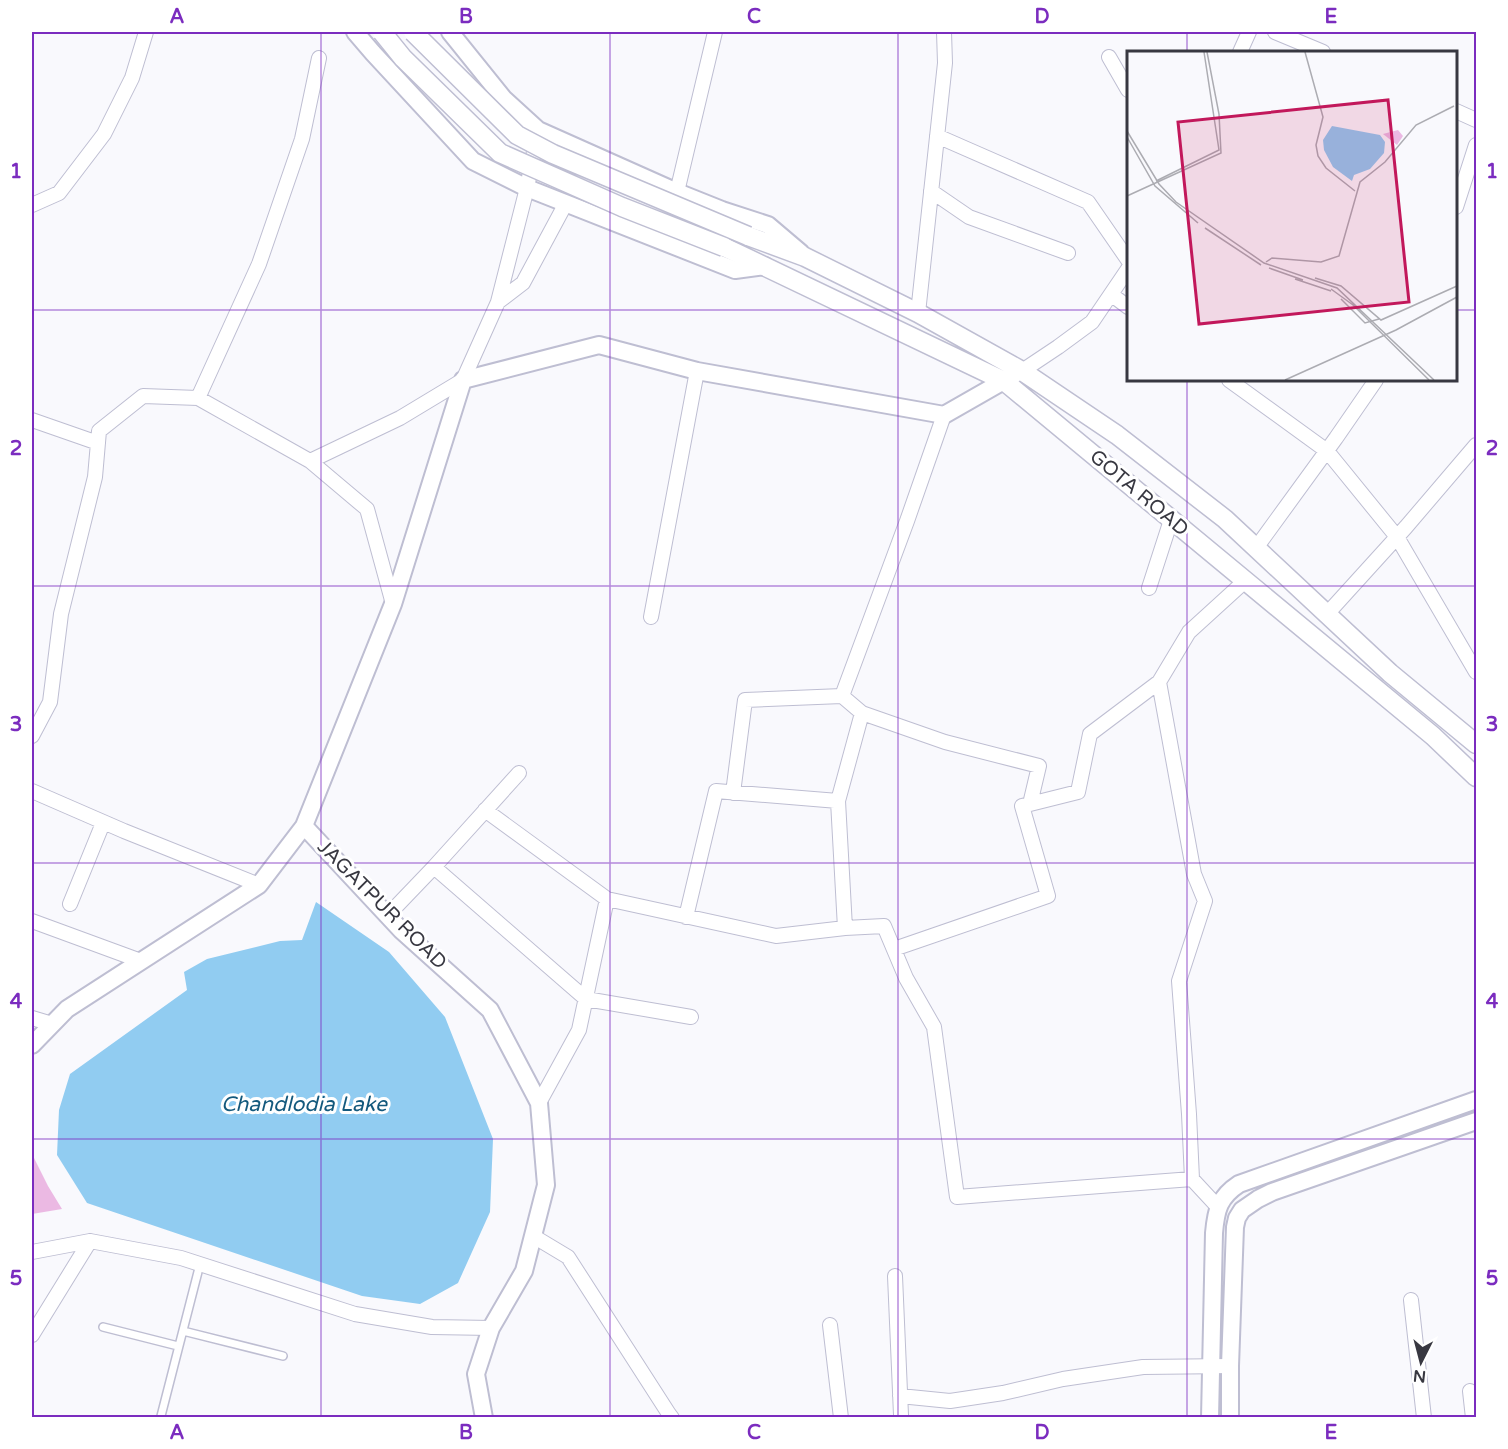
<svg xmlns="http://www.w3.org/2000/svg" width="1508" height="1449" font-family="'Varela Round',sans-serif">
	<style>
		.green { fill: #ebb9e3 }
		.water { fill: #91ccf1 }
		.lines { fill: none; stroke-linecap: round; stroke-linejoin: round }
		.service-casing { stroke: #bebed2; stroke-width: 10 }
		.minor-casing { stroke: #bebed2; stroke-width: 16 }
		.tertiary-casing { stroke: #bebed2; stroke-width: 20 }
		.secondary-casing { stroke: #bebed2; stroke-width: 21 }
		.service { stroke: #fff; stroke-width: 7 }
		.minor { stroke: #fff; stroke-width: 14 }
		.tertiary { stroke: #fff; stroke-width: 16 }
		.secondary { stroke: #fff; stroke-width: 18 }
		.secondary-bridge-casing { stroke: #bebed2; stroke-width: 21; stroke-linecap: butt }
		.secondary-bridge { stroke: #fff; stroke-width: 18 }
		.grid { fill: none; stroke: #7b2cbf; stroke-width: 1.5; stroke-opacity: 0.55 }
		.labels { text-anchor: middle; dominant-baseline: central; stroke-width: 6; stroke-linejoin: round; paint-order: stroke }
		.street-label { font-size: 20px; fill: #383841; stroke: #fff }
		.water-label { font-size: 21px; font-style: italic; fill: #13597d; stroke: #fff }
		.inset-road { fill: none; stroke: #acacb2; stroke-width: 1.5 }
		.view { fill: #c2185b; fill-opacity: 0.15; stroke: #c2185b; stroke-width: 3 }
		.inset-edge { fill: none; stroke: #383841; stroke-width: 3 }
		.neatline { fill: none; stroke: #7b2cbf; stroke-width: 2 }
		.grid-label { font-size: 20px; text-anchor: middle; font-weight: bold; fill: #7b2cbf }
	</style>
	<rect width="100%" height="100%" fill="#f9f9fd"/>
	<!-- green -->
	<path class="green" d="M 32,1154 L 48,1186 L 62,1209 L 32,1214 Z"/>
	<!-- water -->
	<path class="water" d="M 316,902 L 389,952 L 445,1017 L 493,1139 L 490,1212 L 458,1283 L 420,1304 L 362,1296 L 87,1203 L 57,1155 L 59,1110 L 70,1074 L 187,990 L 184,972 L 207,959 L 280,941 L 302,940 Z"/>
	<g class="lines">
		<defs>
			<path id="service" d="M 103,1327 L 178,1346
				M 183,1331 L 283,1356
				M 161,1416 L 200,1264"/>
			<path id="minor" d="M 1275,32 L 1323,52
				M 1240,52 L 1249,32
				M 1109,57 L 1128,90
				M 1456,111 L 1476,120
				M 937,136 L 1088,202 L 1128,260
				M 931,191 L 969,217 L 1068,253
				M 677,192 L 715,32
				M 32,205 L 59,193 L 104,134 L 132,78 L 146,32
				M 1456,207 L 1476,145
				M 1112,295 L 1128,307
				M 498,302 L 523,283 L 566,203
				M 918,313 L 945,63 L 944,32
				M 1022,371 L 1058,347 L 1092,322 L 1128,269
				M 1229,380 L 1327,451 L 1397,537 L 1476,672
				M 198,398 L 259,264 L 302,139 L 319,58
				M 32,420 L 98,443
				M 310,461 L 400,418 L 463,380 L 498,302 L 527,188 L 537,136
				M 1256,548 L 1336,438 L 1376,380
				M 1149,588 L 1171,520
				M 1327,614 L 1406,527 L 1476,445
				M 651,617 L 697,371
				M 862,713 L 945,742 L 1039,766 L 1030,804
				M 32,736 L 50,702 L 61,614 L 95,477 L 99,431 L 143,396 L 198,398 L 310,461 L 367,509 L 393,604
				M 32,791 L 124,831 L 259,885
				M 733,793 L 745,700 L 842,696
				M 838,801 L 862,713 L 842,696 L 907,521 L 944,415
				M 485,810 L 607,899
				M 434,867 L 519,773
				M 70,904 L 103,823
				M 388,915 L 434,867 L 586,999 L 691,1017
				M 686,917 L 716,791 L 838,801 L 845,928
				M 32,921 L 141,961
				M 894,949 L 1048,896 L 1022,806 L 1078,792 L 1090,734 L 1159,682
				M 32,1018 L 52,1024
				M 539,1103 L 579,1030 L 607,899 L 776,936 L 845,928 L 884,926 L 906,978 L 934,1027 L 957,1197 L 1192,1179 L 1218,1207
				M 1192,1179 L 1189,1114 L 1179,981 L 1205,901 L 1194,874 L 1159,682 L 1189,632 L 1245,581
				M 533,1236 L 568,1257 L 669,1414 L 672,1418
				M 32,1252 L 90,1241 L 181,1258 L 355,1314 L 432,1327 L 491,1328
				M 895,1276 L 901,1415
				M 1411,1300 L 1424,1418
				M 830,1325 L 841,1418
				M 32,1335 L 90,1241
				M 1470,1391 L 1473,1418
				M 900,1396 L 950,1401 L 1003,1393 L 1063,1379 L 1143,1367 L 1230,1366"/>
			<path id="tertiary" d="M 355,32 L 373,53 L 473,161 L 527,188 L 735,270 L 765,266
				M 450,32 L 504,99 L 538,130 L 677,192 L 722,210 L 768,225 L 801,253
				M 304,826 L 401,930 L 490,1010 L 539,1103 L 546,1185 L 524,1271 L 491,1328 L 476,1374 L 484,1418
				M 32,1045 L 67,1009 L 259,885 L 304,826 L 393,604 L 463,380 L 599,345 L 697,371 L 944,415 L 1014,375
				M 1210,1418 L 1214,1233 C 1216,1210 1219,1197 1239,1184 L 1476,1100
				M 1230,1418 L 1230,1366 L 1235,1227 L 1237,1218 L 1242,1210 L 1258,1199 L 1272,1192 L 1476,1121"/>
			<path id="secondary" d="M 748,236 L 805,257 L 918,313 L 1022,371 L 1117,435 L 1225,519 L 1390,673 L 1476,744
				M 724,247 L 1004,381 L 1433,736 L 1476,777"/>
		</defs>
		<!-- service casing -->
		<use href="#service" class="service-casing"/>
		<!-- minor casing -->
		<use href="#minor" class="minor-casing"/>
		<!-- tertiary casing -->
		<use href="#tertiary" class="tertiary-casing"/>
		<!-- secondary casing -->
		<use href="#secondary" class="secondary-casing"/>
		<!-- service -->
		<use href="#service" class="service"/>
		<!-- minor -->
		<use href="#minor" class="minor"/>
		<!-- tertiary -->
		<use href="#tertiary" class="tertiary"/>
		<!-- secondary -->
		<use href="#secondary" class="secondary"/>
		<defs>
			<path id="secondary-bridge" d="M 382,32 L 403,58 L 500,153 L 622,207 L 724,247
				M 413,32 L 517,135 L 553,154 L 748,236"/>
		</defs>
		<!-- secondary-bridge casing -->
		<use href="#secondary-bridge" class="secondary-bridge-casing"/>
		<!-- secondary-bridge -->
		<use href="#secondary-bridge" class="secondary-bridge"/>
	</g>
	<!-- grid -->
	<path class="grid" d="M 321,32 L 321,1418M 610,32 L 610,1418M 898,32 L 898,1418M 1187,32 L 1187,52M 32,310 L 1128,310M 1456,310 L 1476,310M 1187,380 L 1187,1418M 32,586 L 1476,586M 32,863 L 1476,863M 32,1139 L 1476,1139"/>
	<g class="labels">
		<!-- street labels -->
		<g class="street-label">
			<text transform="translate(1139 493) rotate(40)">GOTA ROAD</text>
			<text transform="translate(382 905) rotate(45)">JAGATPUR ROAD</text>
		</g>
		<!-- water labels -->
		<g class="water-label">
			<text x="304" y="1104">Chandlodia Lake</text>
		</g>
	</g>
	<!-- overview -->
	<g transform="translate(1127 51)">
		<rect width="330" height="330" fill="#f9f9fd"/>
		<path d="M 271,79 L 276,85 L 270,94 L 256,83 Z" fill="#ebb9e3"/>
		<path d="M 205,75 L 253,84 L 258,91 L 257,102 L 243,118 L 227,124 L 225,130 L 206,116 L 197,99 L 196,89 Z" fill="#91ccf1"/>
		<path class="inset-road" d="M 178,1 L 196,66 L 189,94 L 191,105 L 199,117 L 228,140M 0,80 L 32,133 L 49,151 L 137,212 L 210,237 L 307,329M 0,86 L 28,135 L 71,172M 29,130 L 92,99 L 77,1M 0,145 L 94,102 L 92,63 L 80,1M 78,177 L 134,214M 139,211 L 145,207 L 194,211 L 212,205 L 233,131 L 258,111 L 289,74 L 327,55M 142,217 L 176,229M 188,227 L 214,235 L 254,269 L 330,235M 168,228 L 204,240M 204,238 L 226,254 L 302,329M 214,248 L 238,272 L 252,268M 158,329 L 269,279 L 330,246"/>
		<path class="view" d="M 261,49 L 282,251 L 72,273 L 51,71 Z"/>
		<rect width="330" height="330" class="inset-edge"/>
	</g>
	<!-- border -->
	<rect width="1508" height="1449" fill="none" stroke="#ffffff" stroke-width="66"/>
	<!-- north arrow -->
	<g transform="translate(1421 1362) rotate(186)" stroke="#ffffff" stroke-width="4.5" paint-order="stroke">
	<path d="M0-4.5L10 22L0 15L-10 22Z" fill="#383841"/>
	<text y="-9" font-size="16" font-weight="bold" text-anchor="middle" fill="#383841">N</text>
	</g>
	<rect x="33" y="33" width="1442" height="1383" class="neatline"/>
	<g class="grid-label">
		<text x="177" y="23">A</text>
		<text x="466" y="23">B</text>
		<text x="754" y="23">C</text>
		<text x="1042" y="23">D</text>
		<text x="1331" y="23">E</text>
		<text x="16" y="178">1</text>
		<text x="1492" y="178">1</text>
		<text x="16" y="455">2</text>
		<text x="1492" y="455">2</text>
		<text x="16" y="731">3</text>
		<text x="1492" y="731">3</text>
		<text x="16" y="1008">4</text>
		<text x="1492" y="1008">4</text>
		<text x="16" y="1285">5</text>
		<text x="1492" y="1285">5</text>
		<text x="177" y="1439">A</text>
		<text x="466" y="1439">B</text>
		<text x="754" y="1439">C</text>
		<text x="1042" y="1439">D</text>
		<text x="1331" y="1439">E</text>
	</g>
</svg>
